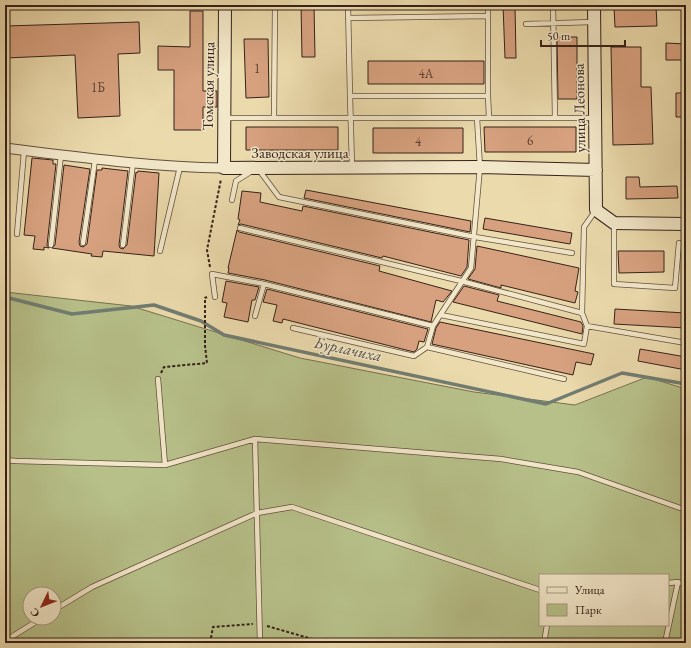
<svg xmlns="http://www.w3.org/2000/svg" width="691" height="648" font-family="'EB Garamond',serif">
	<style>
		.green { fill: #b7c089; stroke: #767152; fill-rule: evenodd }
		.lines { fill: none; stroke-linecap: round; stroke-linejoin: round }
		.stream { stroke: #707d72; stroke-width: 3.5 }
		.building { fill: #d7a17f; stroke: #35221a }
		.lane-casing { stroke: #62503e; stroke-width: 6 }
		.street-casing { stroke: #62503e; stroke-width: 11 }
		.secondary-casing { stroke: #35221a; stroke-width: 14 }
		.path { stroke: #35221a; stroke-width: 2; stroke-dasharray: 3 2; stroke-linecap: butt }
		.lane { stroke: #f2e7c9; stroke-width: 4.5 }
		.street { stroke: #f2e7c9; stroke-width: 9 }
		.secondary { stroke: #f2e7c9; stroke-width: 12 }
		.labels { text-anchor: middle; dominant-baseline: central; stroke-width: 3; stroke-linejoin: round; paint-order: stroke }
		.number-label { font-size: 13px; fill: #5e4233 }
		.street-label { font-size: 15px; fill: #35221a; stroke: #f2e7c9 }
		.water-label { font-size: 16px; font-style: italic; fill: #535046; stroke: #f2e7c9 }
	</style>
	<rect width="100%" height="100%" fill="#ebdaac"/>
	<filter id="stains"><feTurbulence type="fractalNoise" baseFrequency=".005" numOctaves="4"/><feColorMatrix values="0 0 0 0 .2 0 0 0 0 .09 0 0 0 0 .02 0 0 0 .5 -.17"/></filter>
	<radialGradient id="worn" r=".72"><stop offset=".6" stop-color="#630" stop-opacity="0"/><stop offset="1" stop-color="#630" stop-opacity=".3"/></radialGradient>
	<!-- green -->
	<path class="green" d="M 5,292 L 131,306 L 300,358 L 474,392 L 575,405 L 647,377 L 686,389 L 686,643 L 5,643 ZM 540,575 L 668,575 L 668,625 L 540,625 ZM 30,594 L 54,594 L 54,618 L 30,618 Z"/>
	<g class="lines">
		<!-- stream -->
		<path class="stream" d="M 5,297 L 72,314 L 154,305 L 201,321 L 224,335 L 546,404 L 622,373 L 686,384"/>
	</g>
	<!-- building -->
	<path class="building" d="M 301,5 L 314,5 L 315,57 L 302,57 Z
		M 503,5 L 515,5 L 516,58 L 505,58 Z
		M 656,6 L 657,26 L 615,27 L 614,7 Z
		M 190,11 L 203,11 L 203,91 L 217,91 L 217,107 L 203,107 L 203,130 L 174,130 L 174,70 L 158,70 L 158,46 L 190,47 Z
		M 139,22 L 140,53 L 118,54 L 120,116 L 78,118 L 75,55 L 5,58 L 5,26 Z
		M 557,37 L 577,37 L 577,99 L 558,99 Z
		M 244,39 L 268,39 L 269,97 L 246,98 Z
		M 666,43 L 686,44 L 686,60 L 666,60 Z
		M 611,47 L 641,47 L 641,87 L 651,87 L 653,144 L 613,145 Z
		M 368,61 L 484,61 L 484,84 L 368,84 Z
		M 676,93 L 686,93 L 686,117 L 676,117 Z
		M 246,127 L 338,127 L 338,150 L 246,150 Z
		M 484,127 L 576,127 L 576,152 L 485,152 Z
		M 373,128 L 463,128 L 463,153 L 373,153 Z
		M 32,158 L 53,160 L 53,164 L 56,164 L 47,245 L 49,248 L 44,247 L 44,250 L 33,249 L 35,236 L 24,235 Z
		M 64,165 L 90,169 L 79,242 L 80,246 L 83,247 L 87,244 L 97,170 L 102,170 L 102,168 L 128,171 L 119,245 L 120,248 L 123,249 L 127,245 L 136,172 L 137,173 L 138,171 L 159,173 L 154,256 L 103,251 L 102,257 L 91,256 L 92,254 L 52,248 L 55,245 Z
		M 626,177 L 639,177 L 640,187 L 677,186 L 678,198 L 626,199 Z
		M 306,190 L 471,221 L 470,232 L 304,198 Z
		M 242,191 L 261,193 L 260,202 L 302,211 L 303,206 L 469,240 L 467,267 L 461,276 L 383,256 L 382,258 L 241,224 L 238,225 L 240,220 L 238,219 Z
		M 485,218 L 572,233 L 570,244 L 483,229 Z
		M 237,230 L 239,232 L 380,266 L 379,271 L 452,291 L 443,302 L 436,300 L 431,322 L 265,280 L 228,273 L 229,268 L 228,268 Z
		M 477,246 L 579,268 L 575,291 L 578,292 L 575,303 L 501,285 L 501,288 L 468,279 L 475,269 Z
		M 618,251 L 664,251 L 664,272 L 619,273 Z
		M 226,281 L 259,287 L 255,300 L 252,300 L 248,322 L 224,317 L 227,303 L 222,302 Z
		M 464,286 L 499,295 L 497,301 L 581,322 L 583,326 L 582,334 L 453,302 Z
		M 267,289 L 428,329 L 424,342 L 419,341 L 417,349 L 414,352 L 283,319 L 282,323 L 273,321 L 277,305 L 263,302 Z
		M 615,309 L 686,313 L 686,328 L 614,324 Z
		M 440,322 L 594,354 L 591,365 L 576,362 L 573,375 L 432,344 L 436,328 Z
		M 640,349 L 686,357 L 686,370 L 638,361 Z"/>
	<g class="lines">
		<defs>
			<path id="lane" d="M 348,5 L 350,96 L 488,96 L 488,5
				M 553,5 L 555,118
				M 348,18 L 488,16
				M 526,24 L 593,22
				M 350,96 L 352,166
				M 488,96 L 489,118
				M 224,118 L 274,118 L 275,5
				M 274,118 L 595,118
				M 259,170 L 279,197 L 475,237 L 572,253
				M 232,200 L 236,181 L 252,171
				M 614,223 L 614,284 L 675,288 L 679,243
				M 240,228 L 461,281 L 582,313
				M 17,234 L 24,151
				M 83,243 L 95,160
				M 51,245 L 61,155
				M 123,245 L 133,163
				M 160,251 L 180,167
				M 215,297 L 212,274 L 264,284 L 433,326
				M 441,315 L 584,344 L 587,326 L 582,313 L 584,227 L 596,210
				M 255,316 L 264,284
				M 587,326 L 686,343
				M 293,328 L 414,356 L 427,347 L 433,326 L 471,268 L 480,167 L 477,118
				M 427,347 L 564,379
				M 158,379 L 165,465
				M 255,439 L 260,643
				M 5,460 L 16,461 L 165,465 L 255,439 L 501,459 L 578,472 L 686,510
				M 668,583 L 678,582 L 686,585
				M 54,610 L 92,587 L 257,513 L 292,507 L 540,590
				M 5,641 L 42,618
				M 544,643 L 547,625
				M 665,643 L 678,582"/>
			<path id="street" d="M 5,148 C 78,157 150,167 224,168"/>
			<path id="secondary" d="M 225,5 L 224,168 L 480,167 L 596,170
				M 594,5 L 596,210 L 614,223 L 686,224"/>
		</defs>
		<!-- lane casing -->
		<use href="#lane" class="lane-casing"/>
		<!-- street casing -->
		<use href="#street" class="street-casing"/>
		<!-- secondary casing -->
		<use href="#secondary" class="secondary-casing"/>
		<!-- path -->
		<path class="path" d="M 210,267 L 207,250 L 221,179
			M 161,373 L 164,367 L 207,363 L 205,346 L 205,298 L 207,297
			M 267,626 L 326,643
			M 210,643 L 213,627 L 253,624"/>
		<!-- lane -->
		<use href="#lane" class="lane"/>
		<!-- street -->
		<use href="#street" class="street"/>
		<!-- secondary -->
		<use href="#secondary" class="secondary"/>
	</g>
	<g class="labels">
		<!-- number labels -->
		<g class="number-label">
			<text x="257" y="68">1</text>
			<text x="426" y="73">4А</text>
			<text x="98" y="87">1Б</text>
			<text x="530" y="140">6</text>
			<text x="418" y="141">4</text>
		</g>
		<!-- street labels -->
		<g class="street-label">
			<text transform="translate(208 86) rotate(-89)">Томская улица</text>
			<text transform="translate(579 108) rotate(-91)">улица Леонова</text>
			<text x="300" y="152">Заводская улица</text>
		</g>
		<!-- water labels -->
		<g class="water-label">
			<text transform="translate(348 349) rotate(12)">Бурлачиха</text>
		</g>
	</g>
	<!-- margin -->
	<rect width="691" height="648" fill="none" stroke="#ebdaac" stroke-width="20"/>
	<rect x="6" y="6" width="679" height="636" fill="none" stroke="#35221a" stroke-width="2"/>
	<rect x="10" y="10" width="671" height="628" fill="none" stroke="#35221a"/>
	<!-- legend -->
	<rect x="539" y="574" width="130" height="52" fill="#f2e7c9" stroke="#a69883"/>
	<rect x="547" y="587" width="20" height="6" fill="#f2e7c9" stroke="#a69883"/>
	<text x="575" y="594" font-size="12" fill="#35221a">Улица</text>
	<rect x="547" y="604" width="20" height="12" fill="#b7c089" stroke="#a69883"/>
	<text x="575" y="614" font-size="12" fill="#35221a">Парк</text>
	<!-- north arrow -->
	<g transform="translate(42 606) rotate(227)"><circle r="19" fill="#f2e7c9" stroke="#a69883"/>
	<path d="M0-3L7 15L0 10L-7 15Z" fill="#8f2418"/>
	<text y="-6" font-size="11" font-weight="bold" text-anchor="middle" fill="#35221a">С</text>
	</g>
	<!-- scale -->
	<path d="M541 40v6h84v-6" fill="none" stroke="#35221a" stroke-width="2"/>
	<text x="547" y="40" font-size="12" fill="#35221a" stroke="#f2e7c9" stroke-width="3" paint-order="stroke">50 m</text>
	<rect width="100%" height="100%" filter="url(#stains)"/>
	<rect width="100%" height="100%" fill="url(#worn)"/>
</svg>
